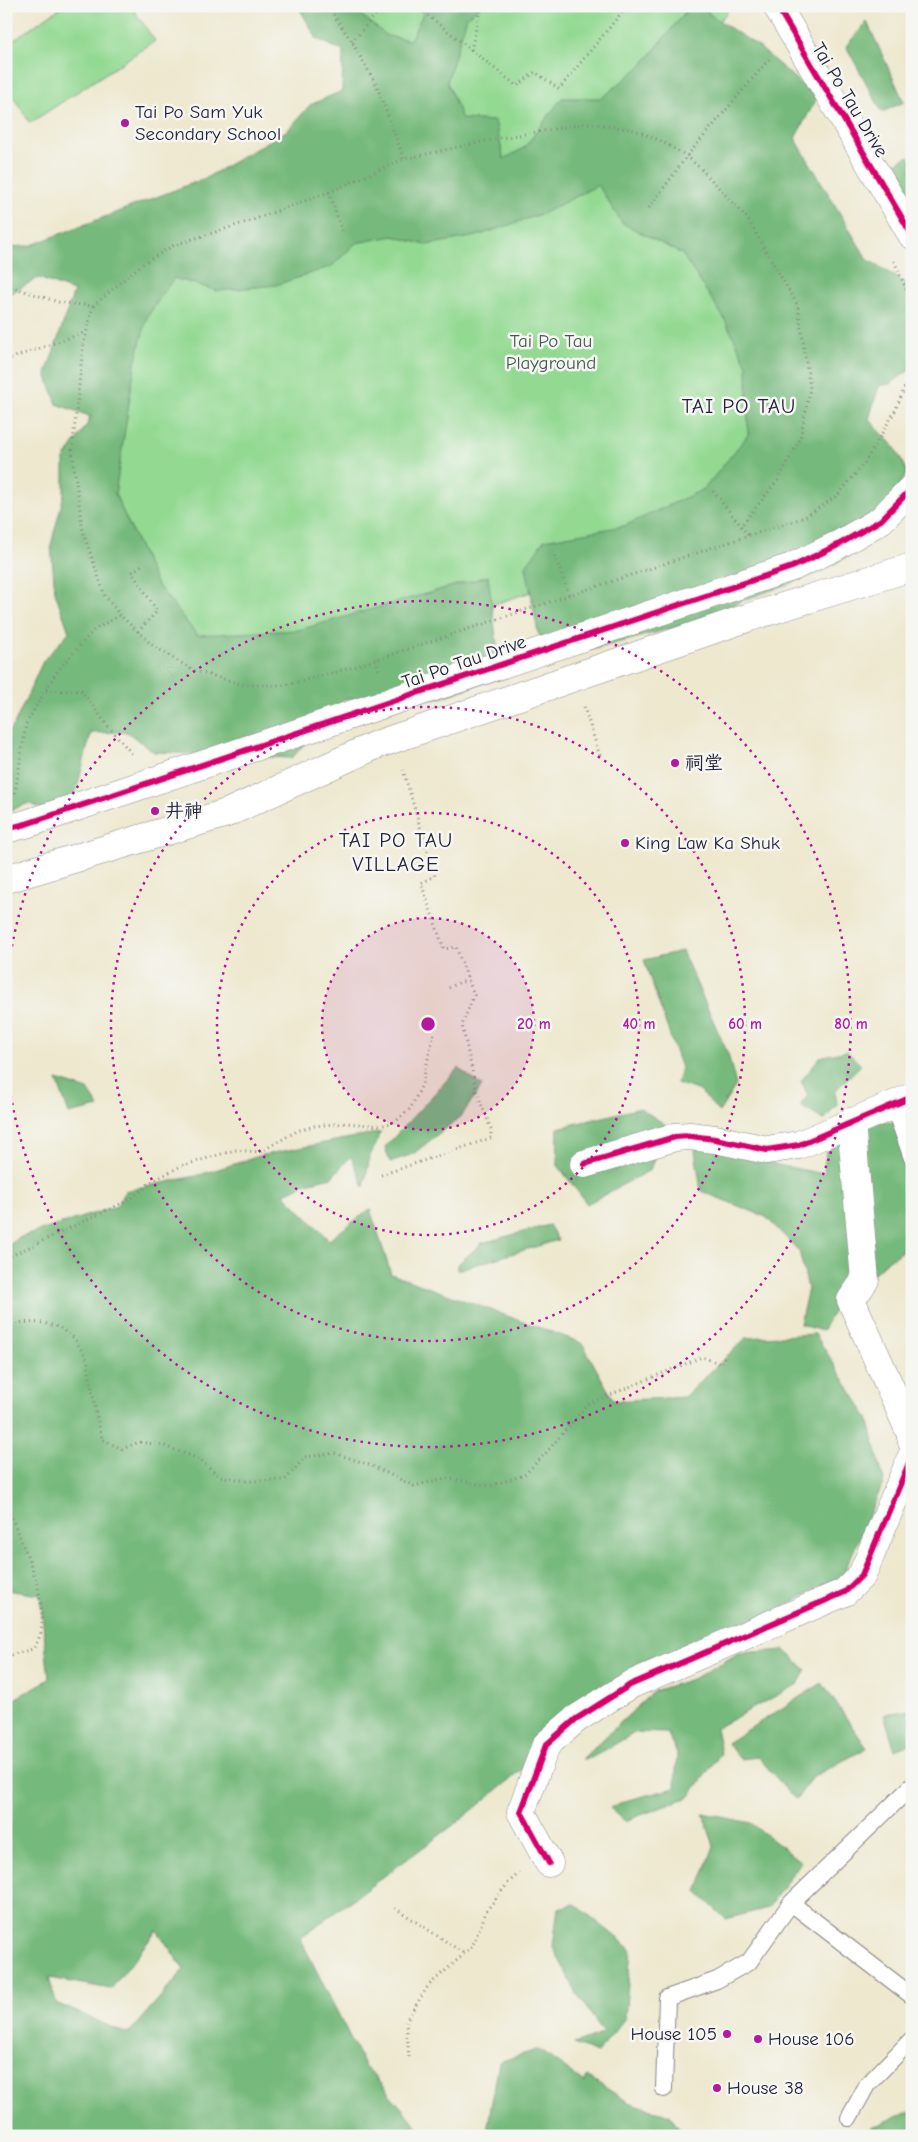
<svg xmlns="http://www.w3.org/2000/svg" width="918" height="2142" font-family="'Comic Neue','LXGW WenKai TC',sans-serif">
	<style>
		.green { fill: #93d992; stroke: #5a7e66 }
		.forest { fill: #76b97c; stroke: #4c6e5c; fill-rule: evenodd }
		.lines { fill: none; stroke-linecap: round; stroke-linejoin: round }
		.service-casing { stroke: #888584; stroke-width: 18 }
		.minor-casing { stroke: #888584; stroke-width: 29 }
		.path { stroke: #888584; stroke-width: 3; stroke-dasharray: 1 4; stroke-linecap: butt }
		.service { stroke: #fff; stroke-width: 16 }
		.minor { stroke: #fff; stroke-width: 28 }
		.rail-casing { stroke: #22223b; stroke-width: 5.5 }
		.rail { stroke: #f6f6f2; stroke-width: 4; stroke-dasharray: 11; stroke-linecap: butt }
		.cycleway-casing { stroke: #f6f6f2; stroke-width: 9 }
		.cycleway { stroke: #d6006c; stroke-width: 6 }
		.ring { fill: none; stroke: #b5179e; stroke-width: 2.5; stroke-dasharray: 2.5 5 }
		.poi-dot { fill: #b5179e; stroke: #f6f6f2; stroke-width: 2 }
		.labels { text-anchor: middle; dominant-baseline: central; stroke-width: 5; stroke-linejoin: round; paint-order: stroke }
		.street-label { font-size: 19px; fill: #22223b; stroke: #f6f6f2 }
		.poi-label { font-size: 19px; fill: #22223b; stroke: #f6f6f2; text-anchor: start }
		.park-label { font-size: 19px; fill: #445955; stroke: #f6f6f2 }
		.quarter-label { font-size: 21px; letter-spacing: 1px; fill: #22223b; stroke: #f6f6f2 }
		.centre { fill: #b5179e; stroke: #f6f6f2; stroke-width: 2.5 }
		.ring-label { font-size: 15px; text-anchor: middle; font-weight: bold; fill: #b5179e; stroke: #f6f6f2; stroke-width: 5; stroke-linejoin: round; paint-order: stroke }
	</style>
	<rect width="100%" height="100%" fill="#f6f6f2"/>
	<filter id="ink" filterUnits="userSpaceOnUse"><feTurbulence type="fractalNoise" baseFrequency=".02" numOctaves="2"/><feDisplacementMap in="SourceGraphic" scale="10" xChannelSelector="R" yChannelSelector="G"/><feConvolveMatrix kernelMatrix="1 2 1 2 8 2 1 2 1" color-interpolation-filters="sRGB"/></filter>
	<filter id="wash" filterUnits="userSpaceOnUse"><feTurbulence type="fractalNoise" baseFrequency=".0096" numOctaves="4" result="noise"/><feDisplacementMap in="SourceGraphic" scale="20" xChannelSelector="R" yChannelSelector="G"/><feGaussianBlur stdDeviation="1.12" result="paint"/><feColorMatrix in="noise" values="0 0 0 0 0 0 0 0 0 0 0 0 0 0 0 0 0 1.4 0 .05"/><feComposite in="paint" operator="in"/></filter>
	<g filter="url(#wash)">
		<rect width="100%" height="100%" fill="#ede8ce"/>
		<!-- green -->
		<path class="green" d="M 63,6 L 131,6 L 155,41 L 30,123 L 6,85 L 6,45 Z
			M 333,6 L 732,6 L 621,139 L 796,371 L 678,542 L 297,671 L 169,640 L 89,436 L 89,397 L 147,275 L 417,177 Z"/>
		<!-- forest -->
		<path class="forest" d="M 298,6 L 350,6 L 387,36 L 410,40 L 427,6 L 481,6 L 467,17 L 447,82 L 462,119 L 495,121 L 504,159 L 524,148 L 562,98 L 602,98 L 643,64 L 690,6 L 707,6 L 709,14 L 759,47 L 817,98 L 795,138 L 867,259 L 912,287 L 912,368 L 890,384 L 879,386 L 869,419 L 896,449 L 907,472 L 873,540 L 822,572 L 744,600 L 680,626 L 557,659 L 538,633 L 526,566 L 544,540 L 624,526 L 704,489 L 748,435 L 747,365 L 724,318 L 682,254 L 622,223 L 598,185 L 544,213 L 477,236 L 426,245 L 393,236 L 356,243 L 332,266 L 276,285 L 218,291 L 174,278 L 147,317 L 135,364 L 115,494 L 156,583 L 197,635 L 299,630 L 488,576 L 501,676 L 442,698 L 344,699 L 292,758 L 154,752 L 127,732 L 91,733 L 77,788 L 70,823 L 29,803 L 6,812 L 6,735 L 14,725 L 43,661 L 69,632 L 55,592 L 51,545 L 64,494 L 64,459 L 92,417 L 57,404 L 46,374 L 74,291 L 38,278 L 6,296 L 6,247 L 29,246 L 206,178 L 288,130 L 310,105 L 342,91 L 343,51 L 317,39 Z
			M 867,22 L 904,102 L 882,112 L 846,46 Z
			M 909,156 L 912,161 L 912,241 L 887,168 Z
			M 682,951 L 728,1054 L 736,1085 L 719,1112 L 700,1091 L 677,1083 L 681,1068 L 644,960 Z
			M 847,1051 L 861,1065 L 835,1091 L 837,1104 L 824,1120 L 800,1106 L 808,1095 L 801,1081 L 820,1057 Z
			M 458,1068 L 482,1086 L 462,1115 L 413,1154 L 390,1162 L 385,1147 Z
			M 57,1080 L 88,1090 L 99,1107 L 69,1114 Z
			M 640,1108 L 666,1125 L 650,1170 L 587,1204 L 557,1164 L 558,1128 Z
			M 874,1119 L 912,1127 L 912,1244 L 885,1263 L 836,1307 L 822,1331 L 800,1324 L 808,1288 L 799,1251 L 766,1217 L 701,1191 L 694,1144 L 709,1143 L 778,1165 L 824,1174 L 827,1139 Z
			M 381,1132 L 370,1156 L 364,1187 L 351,1156 L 332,1177 L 306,1183 L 284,1194 L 329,1240 L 370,1209 L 391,1274 L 582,1343 L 614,1401 L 684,1397 L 746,1338 L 815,1334 L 868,1418 L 884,1481 L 843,1575 L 740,1630 L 624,1687 L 459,1821 L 300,1938 L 364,2065 L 426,2136 L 6,2136 L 6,1704 L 49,1679 L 40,1595 L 6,1590 L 6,1247 L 18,1238 L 117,1206 L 125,1191 L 196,1176 L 263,1155 ZM 157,1930 L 184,1970 L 128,2034 L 56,2003 L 49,1978 L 111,1989 Z
			M 549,1225 L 558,1240 L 457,1270 L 457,1265 L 482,1243 Z
			M 785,1650 L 806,1670 L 798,1684 L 716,1728 L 721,1753 L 689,1797 L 625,1821 L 610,1808 L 624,1801 L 675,1788 L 677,1753 L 667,1733 L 636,1732 L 591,1758 L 582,1759 L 654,1691 L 695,1678 L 739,1653 Z
			M 822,1683 L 867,1748 L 812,1777 L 796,1800 L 758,1757 L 740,1759 L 727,1743 Z
			M 912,1710 L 912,1743 L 895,1750 L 884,1714 Z
			M 703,1813 L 751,1823 L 801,1862 L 768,1908 L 726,1919 L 697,1892 L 714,1846 Z
			M 575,1904 L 631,1949 L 625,2018 L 597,2053 L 574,2044 L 604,2033 L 578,1996 L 553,1947 L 558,1908 Z
			M 539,2049 L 585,2083 L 587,2076 L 628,2102 L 670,2115 L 685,2136 L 486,2136 L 499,2062 Z
			M 912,2110 L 912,2136 L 868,2136 L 864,2131 Z"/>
	</g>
	<g filter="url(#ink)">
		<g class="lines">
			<defs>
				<path id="service" d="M 890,1107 L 899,1121 L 912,1158
					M 912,1786 L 791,1903 L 912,1996
					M 664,2089 L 667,1998 L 717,1980 L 749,1962 L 791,1903
					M 849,2118 L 867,2085 L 912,2039"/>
				<path id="minor" d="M 777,6 L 912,235
					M 6,829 L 26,824 L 792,567 L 838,545 L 881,520 L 912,488
					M 6,879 L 227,813 L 376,745 L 750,617 L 912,567
					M 851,1122 L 865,1280 L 851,1300 L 910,1432 L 912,1442
					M 584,1164 L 675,1137 L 690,1136 L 715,1139 L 767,1150 L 799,1145 L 912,1097
					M 549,1863 L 521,1812 L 546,1745 L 576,1719 L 630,1685 L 845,1592 L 862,1575 L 912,1456"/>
			</defs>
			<!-- service casing -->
			<use href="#service" class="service-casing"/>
			<!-- minor casing -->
			<use href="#minor" class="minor-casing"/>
			<!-- path -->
			<path class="path" d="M 328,6 L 352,42 L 376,84 L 404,159
				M 416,6 L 517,86 L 535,72 L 559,89 L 627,6
				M 352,42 L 383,6
				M 471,50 L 481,6
				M 329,192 L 343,234
				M 649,208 L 687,156 L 770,58
				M 894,261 L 907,291 L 912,323
				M 6,285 L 58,302 L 93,306 L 141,265 L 174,245 L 250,221 L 329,192 L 404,159 L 495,139 L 589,123 L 634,130 L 659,140 L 687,156 L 702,170 L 747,218 L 798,306 L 810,389 L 800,439 L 778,480 L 741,526
				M 93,306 L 83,346 L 72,452 L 83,532 L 105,596 L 120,615
				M 6,360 L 86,332
				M 713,491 L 748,535
				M 553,551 L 569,595
				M 138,632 L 157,611 L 132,572 L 142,565
				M 376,659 L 379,671
				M 46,691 L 81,690 L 103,720 L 133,755
				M 584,707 L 601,759
				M 15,793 L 26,724 L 45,691 L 58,670 L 94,630 L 120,615 L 151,644 L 192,670 L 244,685 L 286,685 L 357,666 L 805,517 L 838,495 L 865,462 L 894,413 L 910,375 L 912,354
				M 449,988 L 460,982 L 468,981
				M 381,1175 L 491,1138 L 491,1129 L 477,1093 L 462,1025 L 474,995 L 456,947 L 444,949 L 421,883 L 435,876 L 403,770
				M 6,1258 L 131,1199 L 151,1182 L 181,1166 L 235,1150 L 260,1152 L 297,1131 L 314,1126 L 346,1123 L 381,1126 L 396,1121 L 410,1109 L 422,1085 L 434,1033
				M 6,1322 L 43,1323 L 59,1327 L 74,1338 L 87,1359 L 96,1413 L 102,1439 L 122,1449 L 139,1442 L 162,1445 L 197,1458 L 219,1476 L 247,1481 L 285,1480 L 305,1457 L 334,1453 L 370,1465 L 414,1486 L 446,1478 L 489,1486 L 524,1475 L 545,1454 L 588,1404 L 702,1357 L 721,1364 L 726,1353
				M 6,1656 L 33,1649 C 36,1644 40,1637 41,1632 C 47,1590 24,1551 10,1513
				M 395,1908 L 465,1954
				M 409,2057 L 406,2021 L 428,1986 L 472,1947 L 487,1910 L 508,1883 L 519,1873"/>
			<!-- service -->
			<use href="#service" class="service"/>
			<!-- minor -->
			<use href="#minor" class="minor"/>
			<defs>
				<path id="rail" d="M 912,6 L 912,7"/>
			</defs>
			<!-- rail casing -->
			<use href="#rail" class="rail-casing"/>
			<!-- rail -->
			<use href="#rail" class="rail"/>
			<defs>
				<path id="cycleway" d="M 777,6 L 912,235
					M 6,829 L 26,824 L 792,567 L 838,545 L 881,520 L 912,488
					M 584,1164 L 675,1137 L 690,1136 L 715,1139 L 767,1150 L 799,1145 L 912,1097
					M 549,1863 L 521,1812 L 546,1745 L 576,1719 L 630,1685 L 845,1592 L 862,1575 L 912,1456"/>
			</defs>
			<!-- cycleway casing -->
			<use href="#cycleway" class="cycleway-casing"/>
			<!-- cycleway -->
			<use href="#cycleway" class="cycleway"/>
		</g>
	</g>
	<!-- distance rings -->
	<circle cx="428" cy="1024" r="106" fill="#b5179e" fill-opacity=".12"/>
	<g class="ring">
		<circle cx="428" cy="1024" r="106"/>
		<circle cx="428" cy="1024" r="211"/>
		<circle cx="428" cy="1024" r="317"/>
		<path d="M6 991A423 423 0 1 1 6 1057"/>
	</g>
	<!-- markers -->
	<g class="poi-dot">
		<circle cx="125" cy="123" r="5"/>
		<circle cx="675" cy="763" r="5"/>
		<circle cx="155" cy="811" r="5"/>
		<circle cx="625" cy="843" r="5"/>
		<circle cx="727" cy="2034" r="5"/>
		<circle cx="758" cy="2039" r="5"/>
		<circle cx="717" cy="2088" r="5"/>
	</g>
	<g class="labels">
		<!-- street labels -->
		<g class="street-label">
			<text transform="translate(850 100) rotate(59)">Tai Po Tau Drive</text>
			<text transform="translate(464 662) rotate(-19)">Tai Po Tau Drive</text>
		</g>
		<!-- poi labels -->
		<g class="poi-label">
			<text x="135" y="112">Tai Po Sam Yuk<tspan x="135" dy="22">Secondary School</tspan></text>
			<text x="685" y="763">祠堂</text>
			<text x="165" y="811">井神</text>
			<text x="635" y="843">King Law Ka Shuk</text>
			<text x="717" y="2034" text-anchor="end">House 105</text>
			<text x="768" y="2039">House 106</text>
			<text x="727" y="2088">House 38</text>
		</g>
		<!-- park labels -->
		<g class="park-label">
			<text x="551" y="341">Tai Po Tau<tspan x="551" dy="22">Playground</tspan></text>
		</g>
		<!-- quarter labels -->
		<g class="quarter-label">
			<text x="739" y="406">TAI PO TAU</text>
			<text x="396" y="840">TAI PO TAU<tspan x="396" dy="24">VILLAGE</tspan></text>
		</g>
	</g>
	<circle cx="428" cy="1024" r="8" class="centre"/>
	<g class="ring-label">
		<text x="534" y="1029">20 m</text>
		<text x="639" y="1029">40 m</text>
		<text x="745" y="1029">60 m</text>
		<text x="851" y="1029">80 m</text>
	</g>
	<!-- margin -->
	<rect width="918" height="2142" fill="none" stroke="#f6f6f2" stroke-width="25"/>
</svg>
